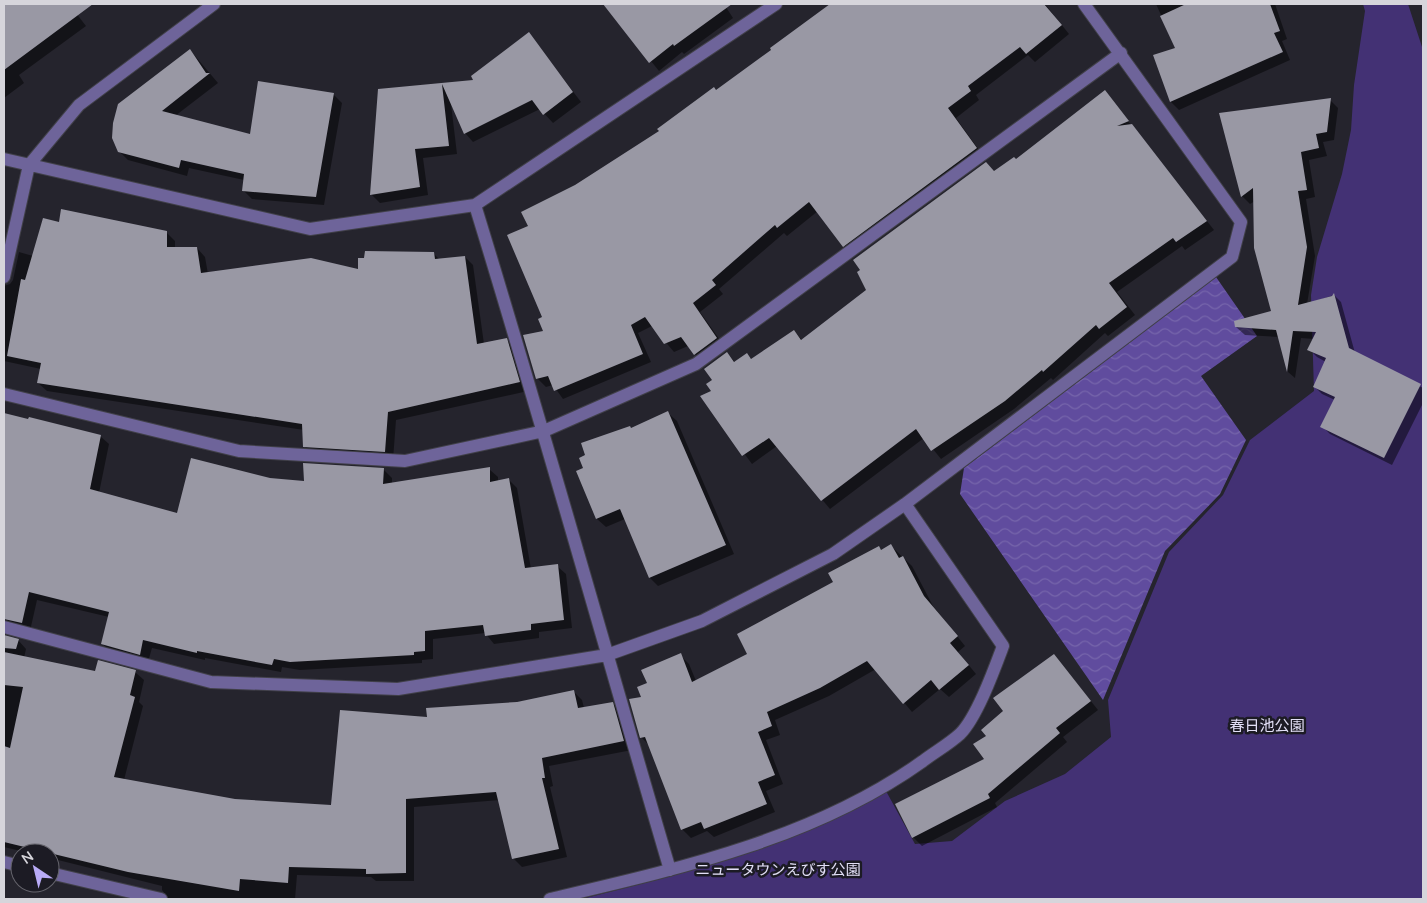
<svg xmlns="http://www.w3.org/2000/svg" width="1427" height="903" font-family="'Nunito Sans','Noto Sans JP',sans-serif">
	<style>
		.green { fill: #433174 }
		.water { fill: url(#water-waves) }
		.shadow { fill: #0007 }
		.building { fill: #9998a4 }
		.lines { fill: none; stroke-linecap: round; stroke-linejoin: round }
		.minor-casing { stroke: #414049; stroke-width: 14 }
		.minor { stroke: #6e649a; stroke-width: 12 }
		.labels { text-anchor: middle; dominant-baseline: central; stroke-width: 5; stroke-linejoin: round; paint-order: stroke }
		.park-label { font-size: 15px; fill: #e2dff6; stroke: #1c1b24 }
	</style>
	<defs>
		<pattern id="water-waves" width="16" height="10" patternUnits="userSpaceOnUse" patternTransform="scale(1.25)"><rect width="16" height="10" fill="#604c9e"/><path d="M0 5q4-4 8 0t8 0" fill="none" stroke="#7665ab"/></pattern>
	</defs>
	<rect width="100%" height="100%" fill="#25242d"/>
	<!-- green -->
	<path class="green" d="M 1363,4 L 1408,4 L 1423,50 L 1423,899 L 582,899 L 672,876 L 744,853 L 886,791 L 915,844 L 952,841 L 1005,801 L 1065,774 L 1111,737 L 1108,700 L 1169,552 L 1223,495 L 1250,440 L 1314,391 L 1311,295 L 1317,257 L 1342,174 L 1351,130 L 1354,85 L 1365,11 Z"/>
	<!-- water -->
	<path class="water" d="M 1216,277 L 1257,336 L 1201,376 L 1246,440 L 1220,494 L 1165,551 L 1103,700 L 960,494 L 964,468 Z"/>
	<!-- shadow -->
	<path class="shadow" d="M 4,4 L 69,4 L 86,26 L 19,75 L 24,83 L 4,98 Z
		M 605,4 L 724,4 L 733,18 L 684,54 L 682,52 L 659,71 Z
		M 832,4 L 1045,4 L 1069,34 L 1035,62 L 1028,55 L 976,95 L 979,100 L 956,118 L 984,157 L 852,254 L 818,211 L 787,236 L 784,233 L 719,289 L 723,294 L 700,312 L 725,347 L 703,363 L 688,346 L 674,352 L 652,326 L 638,333 L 651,362 L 563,399 L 553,385 L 546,387 L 537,378 L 545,331 L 544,318 L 530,227 L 576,186 L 661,131 L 773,51 L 772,49 Z
		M 1156,4 L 1275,4 L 1287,39 L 1282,41 L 1290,60 L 1179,110 L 1171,102 L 1155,56 L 1176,48 Z
		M 529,34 L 581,102 L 553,123 L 540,109 L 473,142 L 465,133 L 451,104 L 457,154 L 423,158 L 428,195 L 380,203 L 371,194 L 379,91 L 475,81 Z
		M 190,50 L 218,83 L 175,116 L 251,136 L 333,94 L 342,103 L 324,205 L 252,199 L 243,190 L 244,180 L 189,168 L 187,176 L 128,160 L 119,151 Z
		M 1105,92 L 1214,230 L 1185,250 L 1182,246 L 1117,292 L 1135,315 L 1108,336 L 1105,333 L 1053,380 L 1051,378 L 1014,409 L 941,459 L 924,438 L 830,509 L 777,446 L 752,464 L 702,397 L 713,392 L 714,380 L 727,353 L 735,362 L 747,355 L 752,360 L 794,331 L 802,340 L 868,291 L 986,163 L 995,172 L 1016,161 Z
		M 1330,100 L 1338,108 L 1334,140 L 1323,142 L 1327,156 L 1309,160 L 1315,197 L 1306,199 L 1315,256 L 1307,304 L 1334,295 L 1341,302 L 1355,353 L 1423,388 L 1423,403 L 1392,465 L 1330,434 L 1322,426 L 1335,400 L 1322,394 L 1314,386 L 1326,362 L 1317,357 L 1309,349 L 1314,339 L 1301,338 L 1295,378 L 1288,372 L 1279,337 L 1245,335 L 1236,327 L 1272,312 L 1255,201 L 1250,204 L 1242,196 L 1221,114 Z
		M 60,224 L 166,232 L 175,241 L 175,248 L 197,248 L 205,257 L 208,274 L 359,270 L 434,254 L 440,260 L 465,257 L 473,265 L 484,344 L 506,340 L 515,348 L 528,391 L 396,420 L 393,460 L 313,455 L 304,446 L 304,430 L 47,391 L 38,383 L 41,369 L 4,361 L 4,250 L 10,257 L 4,286 L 10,284 L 13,280 L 19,252 L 33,256 Z
		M 668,413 L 677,421 L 734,554 L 658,586 L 650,578 L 625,519 L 606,527 L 597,519 L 578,472 Z
		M 4,414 L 100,436 L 109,444 L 99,493 L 178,515 L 270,479 L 305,482 L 383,469 L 392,478 L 392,484 L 489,469 L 498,477 L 498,482 L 509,480 L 517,488 L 531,569 L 557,566 L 566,574 L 572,628 L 539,632 L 539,638 L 494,644 L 485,633 L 433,639 L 433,659 L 422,660 L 422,663 L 300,670 L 282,667 L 281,672 L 205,658 L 205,660 L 152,648 L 148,662 L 111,653 L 103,644 L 109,617 L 37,600 L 30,631 L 4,633 L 4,637 L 18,640 L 26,649 L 24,658 L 96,673 L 135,672 L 144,680 L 139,702 L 143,706 L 124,780 L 235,800 L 332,806 L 428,718 L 574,692 L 582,700 L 584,708 L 612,703 L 621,712 L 632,750 L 549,766 L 553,786 L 550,787 L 567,857 L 522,867 L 514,859 L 500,800 L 414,807 L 414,881 L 376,881 L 371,877 L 297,875 L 295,899 L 169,899 L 162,890 L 162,886 L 50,858 L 50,853 L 29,853 L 4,847 Z
		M 891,546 L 912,566 L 933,606 L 965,646 L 958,652 L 976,674 L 949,697 L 940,689 L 912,712 L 876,669 L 829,696 L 775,720 L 780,735 L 766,740 L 783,784 L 766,791 L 775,812 L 714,837 L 707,831 L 691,838 L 682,829 L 650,746 L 641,737 L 643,698 L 649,684 L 680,655 L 689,664 L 696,681 L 748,654 L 879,548 L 882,551 Z
		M 1054,655 L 1098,710 L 1063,737 L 1067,742 L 995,803 L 997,807 L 922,846 L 913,837 L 897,805 L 986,759 L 988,736 L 1005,711 Z"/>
	<!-- building -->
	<path class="building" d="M 4,4 L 93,4 L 4,70 Z
		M 603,4 L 732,4 L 674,46 L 673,44 L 649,63 Z
		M 830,4 L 1044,4 L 1062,25 L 1026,54 L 1020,47 L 968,86 L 971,91 L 948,108 L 977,148 L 843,247 L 809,202 L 777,228 L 775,225 L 712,280 L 716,285 L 693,303 L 717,338 L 694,355 L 681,337 L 664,344 L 645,317 L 631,325 L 643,354 L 554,391 L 548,376 L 536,379 L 523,335 L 543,331 L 538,319 L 542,317 L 507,235 L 528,226 L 521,212 L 575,185 L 659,131 L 657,129 L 714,87 L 716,90 L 771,50 L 770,48 Z
		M 1186,4 L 1270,4 L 1280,31 L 1274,33 L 1283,52 L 1170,102 L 1153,55 L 1175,48 L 1160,16 Z
		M 529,32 L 573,92 L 543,115 L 532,100 L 464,134 L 442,84 L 449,146 L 415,149 L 420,187 L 370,195 L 378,89 L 473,80 L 471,76 Z
		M 190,49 L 206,73 L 210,73 L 162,111 L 250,134 L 258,81 L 334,93 L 316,197 L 242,191 L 244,174 L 181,160 L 179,168 L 118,152 L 112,138 L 113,123 L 118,104 Z
		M 1105,90 L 1129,121 L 1117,126 L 1132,124 L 1207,221 L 1176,242 L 1173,238 L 1109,283 L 1127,307 L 1099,329 L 1096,325 L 1043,372 L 1042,370 L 1005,401 L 931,451 L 916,429 L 821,501 L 769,438 L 742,456 L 700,396 L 711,391 L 706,384 L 712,380 L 704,369 L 727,352 L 734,362 L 747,353 L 751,359 L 794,330 L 801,340 L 866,290 L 857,272 L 860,270 L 853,260 L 986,162 L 994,171 L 1014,157 L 1016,159 Z
		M 1331,98 L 1327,132 L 1316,134 L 1319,148 L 1301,152 L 1307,190 L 1298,191 L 1307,247 L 1298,305 L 1332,296 L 1334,293 L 1349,348 L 1421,384 L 1384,458 L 1320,427 L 1335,397 L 1313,387 L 1326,358 L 1307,350 L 1316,332 L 1293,331 L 1287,372 L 1276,330 L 1235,327 L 1234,321 L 1271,311 L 1254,248 L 1253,188 L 1241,197 L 1219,113 Z
		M 61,209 L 167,231 L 167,247 L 197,247 L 201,273 L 311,258 L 358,269 L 358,258 L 364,258 L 365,251 L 434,252 L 435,259 L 465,256 L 477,344 L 507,338 L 520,382 L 388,412 L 385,452 L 303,447 L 302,424 L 37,383 L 41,363 L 7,356 L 21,279 L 25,280 L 43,218 L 59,222 Z
		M 668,411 L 726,545 L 649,578 L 620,509 L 596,519 L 576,471 L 583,468 L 579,458 L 585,455 L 581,443 L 630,426 L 631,428 Z
		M 4,413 L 28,419 L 29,417 L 101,435 L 90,489 L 177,513 L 191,458 L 270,478 L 304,481 L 303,463 L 384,468 L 383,484 L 490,467 L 490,482 L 509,478 L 525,568 L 558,564 L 564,620 L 531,624 L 531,630 L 485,636 L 483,625 L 425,631 L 425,651 L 414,652 L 414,655 L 290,662 L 274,659 L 272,665 L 197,651 L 197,653 L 143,640 L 140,655 L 101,644 L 109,612 L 29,592 L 22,623 L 4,619 Z
		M 891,544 L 899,558 L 903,556 L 924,596 L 958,636 L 950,643 L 969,665 L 939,690 L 931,680 L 903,704 L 867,661 L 820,688 L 767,712 L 772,726 L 758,732 L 775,775 L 758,782 L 767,804 L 704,829 L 701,822 L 681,830 L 645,737 L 640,738 L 629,699 L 641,697 L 637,687 L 647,683 L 641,670 L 681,653 L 692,682 L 747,654 L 737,634 L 833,582 L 828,573 L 879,546 L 881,550 Z
		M 4,635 L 19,639 L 16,649 L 4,648 Z
		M 4,652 L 95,671 L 98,660 L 136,670 L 130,695 L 135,697 L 114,777 L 235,799 L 331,805 L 340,710 L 427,717 L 426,708 L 517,702 L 574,690 L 578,708 L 613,702 L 624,741 L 542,758 L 545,778 L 542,778 L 559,849 L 512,859 L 496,792 L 406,799 L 406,873 L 366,874 L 366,869 L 289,867 L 288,883 L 240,879 L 239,891 L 128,872 L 4,842 L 4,746 L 10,748 L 23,687 L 4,685 Z
		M 1054,654 L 1091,701 L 1056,728 L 1060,733 L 988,794 L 990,798 L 912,838 L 895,804 L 984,759 L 973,744 L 986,736 L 981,730 L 1003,711 L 993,698 Z"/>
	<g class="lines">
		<defs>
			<path id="minor" d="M 4,159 L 310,229 L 475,205 L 776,4
				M 475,205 C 543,426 605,649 670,870
				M 4,277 L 29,165 L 79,105 L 214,4
				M 4,394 L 239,451 L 405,461 L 544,431 L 696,364 L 1121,53
				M 4,627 L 211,682 L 398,689 L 607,655 L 702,621 L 833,554 L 905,504 L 1232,257 L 1241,222 L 1084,4
				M 4,862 L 20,866
				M 50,873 L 161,899
				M 550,899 C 678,869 814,839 923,761 C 935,752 949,744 960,734 C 977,717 994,670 1003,646 L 905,504"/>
		</defs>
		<!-- minor casing -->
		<use href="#minor" class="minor-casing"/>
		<!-- minor -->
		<use href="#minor" class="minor"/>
	</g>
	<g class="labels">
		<!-- park labels -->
		<g class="park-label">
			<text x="1267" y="726">春日池公園</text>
			<text x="778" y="870">ニュータウンえびす公園</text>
		</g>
	</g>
	<!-- border -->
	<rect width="1427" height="903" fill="none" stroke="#d6d5db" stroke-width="10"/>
	<!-- north arrow -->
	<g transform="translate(35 868) rotate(325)"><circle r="24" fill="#1c1b24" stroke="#66656d"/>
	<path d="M0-4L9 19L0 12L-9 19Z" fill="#b9abf7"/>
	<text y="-8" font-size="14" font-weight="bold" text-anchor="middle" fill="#d6d5db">N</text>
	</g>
</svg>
